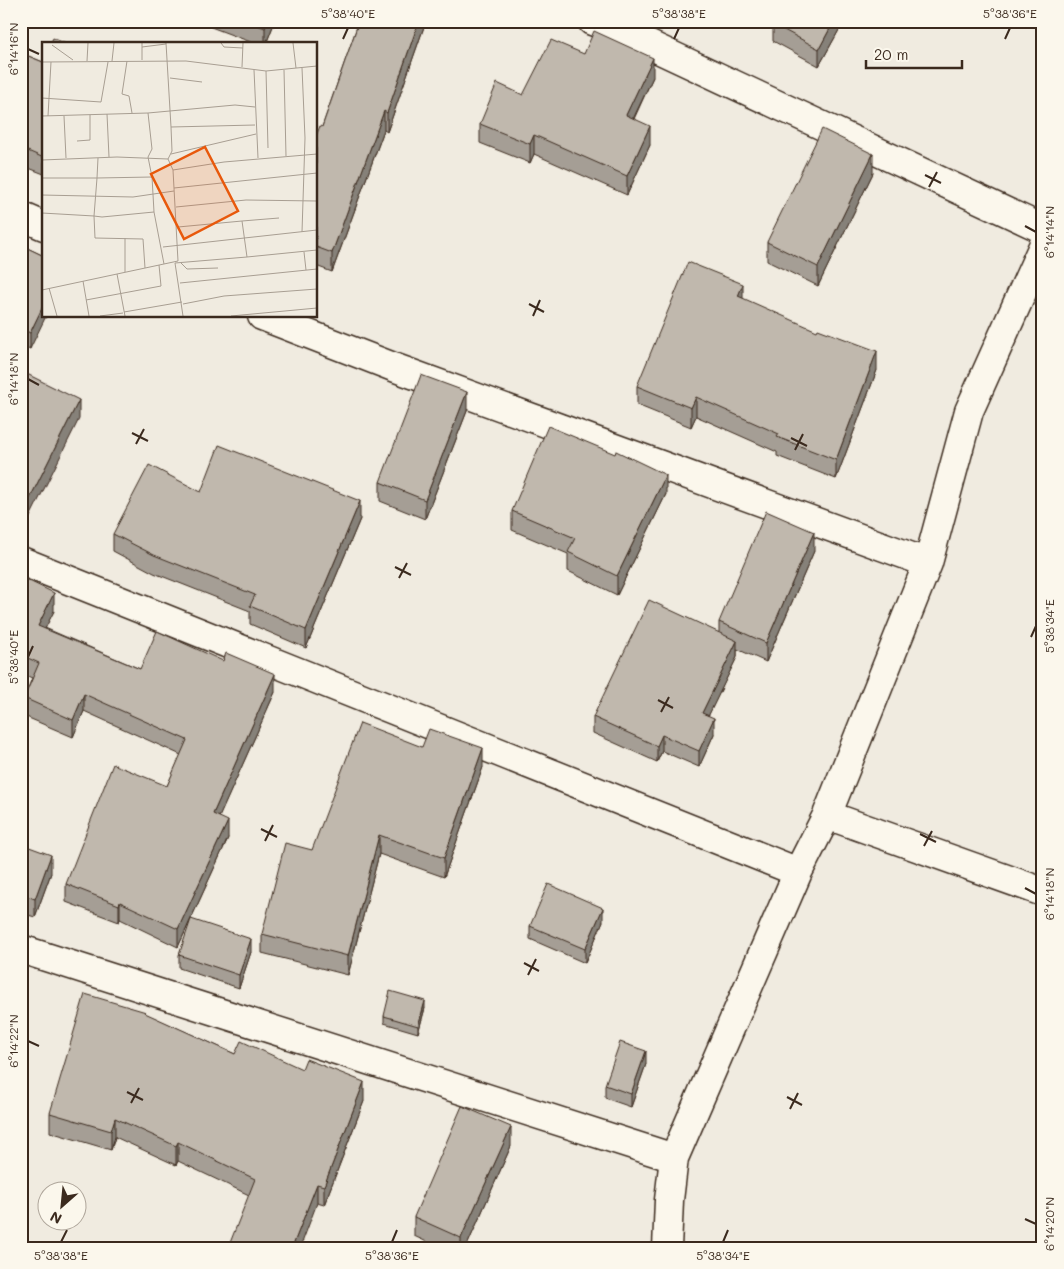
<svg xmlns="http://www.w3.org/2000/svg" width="1064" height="1269" font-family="Mali,sans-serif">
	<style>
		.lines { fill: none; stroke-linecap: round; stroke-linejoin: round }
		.minor-casing { stroke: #3b2a1e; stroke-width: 31 }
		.minor { stroke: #fbf7ec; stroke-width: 28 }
		.wall { fill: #a59e95; stroke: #3b2a1e }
		.shaded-wall { fill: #868179; stroke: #3b2a1e }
		.building { fill: #c0b8ad; stroke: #3b2a1e }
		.ticks { fill: none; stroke: #3b2a1e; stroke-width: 2 }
		.inset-road { fill: none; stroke: #a89e92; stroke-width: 1 }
		.view { fill: #e8590c; fill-opacity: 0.15; stroke: #e8590c; stroke-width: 2.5 }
		.inset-edge { fill: none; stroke: #3b2a1e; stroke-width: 2.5 }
		.neatline { fill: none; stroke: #3b2a1e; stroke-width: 2 }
		.ticks-label { font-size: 12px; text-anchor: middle; fill: #3b2a1e }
	</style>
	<rect width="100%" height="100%" fill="#f0ebe0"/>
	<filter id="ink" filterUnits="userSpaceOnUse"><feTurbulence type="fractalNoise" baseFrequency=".02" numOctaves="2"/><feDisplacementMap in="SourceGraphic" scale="10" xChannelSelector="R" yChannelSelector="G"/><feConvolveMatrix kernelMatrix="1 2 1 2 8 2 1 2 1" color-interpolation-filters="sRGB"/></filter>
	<g filter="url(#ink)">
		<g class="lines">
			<defs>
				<path id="minor" d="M 592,21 L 624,33 L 1043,229
					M 21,216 L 44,226
					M 262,316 L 396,368 L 928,563
					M 21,561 L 798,872
					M 827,815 L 1043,892
					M 21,949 L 674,1158
					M 667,1248 L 669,1200 L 674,1158 L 798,872 L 827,815 L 928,563 L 969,411 L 1043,246"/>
			</defs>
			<!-- minor casing -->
			<use href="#minor" class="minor-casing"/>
			<!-- minor -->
			<use href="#minor" class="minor"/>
		</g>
		<!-- wall -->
		<path class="wall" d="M 211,21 L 275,21 L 266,44 L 256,44 L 211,27 Z
			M 359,21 L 426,21 L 387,132 L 384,130 L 332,272 L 316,266 L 316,136 L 322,127 Z
			M 775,21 L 844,21 L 819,66 L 773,41 L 773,24 Z
			M 21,53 L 43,62 L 44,60 L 44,174 L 21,165 Z
			M 584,54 L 653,77 L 634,119 L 650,145 L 627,195 L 534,154 L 530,163 L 480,143 L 480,124 Z
			M 873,173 L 818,286 L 767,261 L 767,242 Z
			M 21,245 L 44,256 L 30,349 L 21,345 Z
			M 743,299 L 877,370 L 836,479 L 777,456 L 777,452 L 696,416 L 691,427 L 637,405 L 637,386 Z
			M 467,411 L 425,519 L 380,501 L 380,482 Z
			M 201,492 L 360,519 L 306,648 L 250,624 L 250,611 L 154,573 L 113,551 L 113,534 Z
			M 666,494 L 617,595 L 568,571 L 568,554 L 512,530 L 512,511 Z
			M 814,551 L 766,662 L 737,649 L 737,657 L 708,716 L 714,734 L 699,767 L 662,751 L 657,762 L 593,733 L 593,717 L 719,632 L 719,622 Z
			M 21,577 L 54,611 L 45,628 L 140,669 L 275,692 L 219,817 L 228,838 L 178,947 L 120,919 L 119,922 L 66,902 L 66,884 L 167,786 L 181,755 L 84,711 L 73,737 L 24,716 L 24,698 L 32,678 L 21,673 Z
			M 422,747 L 483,767 L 444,877 L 379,854 L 348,975 L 262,953 L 262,934 L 312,850 Z
			M 21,844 L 51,873 L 35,917 L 21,913 Z
			M 603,921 L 585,963 L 530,939 L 530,926 Z
			M 251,952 L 239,988 L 179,968 L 179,955 Z
			M 425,1008 L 418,1033 L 384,1023 L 384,1016 Z
			M 146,1014 L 235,1054 L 364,1101 L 324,1205 L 317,1203 L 249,1195 L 178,1161 L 176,1165 L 115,1137 L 111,1150 L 50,1132 L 50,1113 Z
			M 646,1064 L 631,1107 L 605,1098 L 605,1085 Z
			M 511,1146 L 466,1248 L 440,1248 L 414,1236 L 414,1217 Z"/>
		<!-- shaded-wall -->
		<path class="shaded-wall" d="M 268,21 L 275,21 L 266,44 L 265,44 L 265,28 Z
			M 419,21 L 426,21 L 387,132 L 387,113 Z
			M 834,21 L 844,21 L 819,66 L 819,49 Z
			M 653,58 L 653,77 L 626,134 L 626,115 Z
			M 384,111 L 384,130 L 332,272 L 332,253 Z
			M 650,126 L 650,145 L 627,195 L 627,176 Z
			M 534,135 L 534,154 L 530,163 L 530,144 Z
			M 873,154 L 873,173 L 818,286 L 818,267 Z
			M 743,284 L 743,303 L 738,296 Z
			M 44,304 L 44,316 L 46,316 L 30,349 L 30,333 Z
			M 877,351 L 877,370 L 836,479 L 836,460 Z
			M 467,392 L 467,411 L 425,519 L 425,500 Z
			M 696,397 L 696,416 L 691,427 L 691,408 Z
			M 79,400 L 79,419 L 22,533 L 22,514 Z
			M 666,475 L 666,494 L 617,595 L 617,576 Z
			M 360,501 L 360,519 L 306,648 L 306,630 Z
			M 814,532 L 814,551 L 766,662 L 766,643 Z
			M 54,593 L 54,611 L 38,643 L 38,626 Z
			M 737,641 L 737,657 L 702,729 L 702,713 Z
			M 275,674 L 275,692 L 213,831 L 213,814 Z
			M 84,694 L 84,711 L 73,737 L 73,720 Z
			M 714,718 L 714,734 L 699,767 L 699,751 Z
			M 662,735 L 662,751 L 657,762 L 657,746 Z
			M 483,748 L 483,767 L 444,877 L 444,858 Z
			M 228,821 L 228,838 L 178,947 L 178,929 Z
			M 379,835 L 379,854 L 348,975 L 348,956 Z
			M 51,855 L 51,873 L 35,917 L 35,899 Z
			M 120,902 L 120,919 L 119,922 L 119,905 Z
			M 603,908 L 603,921 L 585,963 L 585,949 Z
			M 251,939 L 251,952 L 239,988 L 239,975 Z
			M 425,1001 L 425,1008 L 418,1033 L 418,1026 Z
			M 646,1051 L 646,1064 L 631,1107 L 631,1094 Z
			M 364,1082 L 364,1101 L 324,1205 L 324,1186 Z
			M 115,1118 L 115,1137 L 111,1150 L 111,1131 Z
			M 511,1127 L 511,1146 L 466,1248 L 461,1248 L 461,1238 Z
			M 178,1142 L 178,1161 L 176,1165 L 176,1146 Z
			M 317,1184 L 317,1203 L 300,1248 L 292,1248 Z"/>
		<!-- building -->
		<path class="building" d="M 246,21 L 268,21 L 265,28 Z
			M 359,21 L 419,21 L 387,113 L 384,111 L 332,253 L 316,247 L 316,136 L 320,126 L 322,127 Z
			M 775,21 L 834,21 L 819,49 L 773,24 Z
			M 594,31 L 653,58 L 626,115 L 650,126 L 627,176 L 534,135 L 530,144 L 480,124 L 497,83 L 523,95 L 551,40 L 584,54 Z
			M 53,38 L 66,44 L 50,44 Z
			M 21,53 L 43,62 L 44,60 L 44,158 L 21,148 Z
			M 822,129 L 873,154 L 818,267 L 767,242 Z
			M 21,245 L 44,256 L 44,304 L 30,333 L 21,328 Z
			M 688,262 L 743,284 L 738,296 L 817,331 L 818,329 L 877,351 L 836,460 L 777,437 L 779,434 L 696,397 L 691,408 L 637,386 Z
			M 21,371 L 79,400 L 22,514 L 21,514 Z
			M 421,375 L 467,392 L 425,500 L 380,482 Z
			M 548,426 L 615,454 L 616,451 L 666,475 L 617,576 L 568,552 L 575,538 L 512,511 Z
			M 219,445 L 360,501 L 306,630 L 250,606 L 255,595 L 154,555 L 113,534 L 149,465 L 201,492 Z
			M 766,511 L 814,532 L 766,643 L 719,622 Z
			M 21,577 L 54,593 L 38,626 L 140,669 L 157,631 L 223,661 L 226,653 L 275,674 L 213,814 L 228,821 L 178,929 L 120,902 L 119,905 L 66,884 L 113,764 L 167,786 L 187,740 L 84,694 L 73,720 L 24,698 L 39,663 L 21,655 Z
			M 649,600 L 737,641 L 702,713 L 714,718 L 699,751 L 662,735 L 657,746 L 593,717 Z
			M 360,723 L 422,747 L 429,729 L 483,748 L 444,858 L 379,835 L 348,956 L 262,934 L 285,843 L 312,850 Z
			M 21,844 L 51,855 L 35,899 L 21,894 Z
			M 548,884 L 603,908 L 585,949 L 530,926 Z
			M 191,919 L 251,939 L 239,975 L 179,955 Z
			M 390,991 L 425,1001 L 418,1026 L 384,1016 Z
			M 85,994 L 146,1012 L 145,1013 L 235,1054 L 241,1041 L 302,1069 L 306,1059 L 364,1082 L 324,1186 L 317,1184 L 292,1248 L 228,1248 L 255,1179 L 178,1142 L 176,1146 L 115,1118 L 111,1131 L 50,1113 Z
			M 620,1042 L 646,1051 L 631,1094 L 605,1085 Z
			M 462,1106 L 511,1127 L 461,1238 L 414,1217 Z"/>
	</g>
	<!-- ticks -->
	<path class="ticks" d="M 343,39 L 348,28M 674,39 L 679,28M 1005,39 L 1010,28M 28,49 L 39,54M 925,175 L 941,183M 929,187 L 937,172M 1025,226 L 1036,232M 529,304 L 544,312M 533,316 L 540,300M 28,379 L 39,385M 132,433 L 148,441M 791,438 L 807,446M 136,444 L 144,429M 795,450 L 803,434M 395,567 L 411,575M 399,578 L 407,563M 1031,637 L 1036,626M 28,657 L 33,646M 658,700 L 673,708M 661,712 L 669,697M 261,829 L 277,837M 920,834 L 936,842M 265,841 L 273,825M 924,846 L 932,831M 1025,888 L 1036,894M 524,963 L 539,971M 528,975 L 536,959M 28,1041 L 39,1046M 127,1092 L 143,1100M 787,1097 L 802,1105M 131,1103 L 139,1088M 790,1109 L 798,1093M 1025,1219 L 1036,1224M 61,1242 L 67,1230M 392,1242 L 397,1230M 723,1242 L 728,1230"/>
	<!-- overview -->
	<g transform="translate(42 42)">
		<rect width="275" height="275" fill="#f0ebe0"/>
		<path class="inset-road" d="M 179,1 L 182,5 L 201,6M 251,1 L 254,26M 10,3 L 31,18M 100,5 L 124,2M 100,18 L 100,1M 45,19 L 46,1M 70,19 L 72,1M 85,19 L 80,52 L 87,54 L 90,71M 0,20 L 144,19 L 224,29 L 275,24M 200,25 L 201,1M 260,26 L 263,96 L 260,190M 212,28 L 216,116M 242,28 L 244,114M 224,29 L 226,106M 128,36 L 160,40M 0,56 L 59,60 L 66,20M 65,72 L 67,115M 0,74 L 106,71 L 193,63 L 213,65M 6,74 L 9,20M 22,74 L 24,116M 129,85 L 213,83M 35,99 L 48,98 L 48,73M 129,112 L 214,92M 56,116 L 55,136 L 110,135 L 106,115 L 110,107 L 106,71M 0,118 L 75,115 L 126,117 L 130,109 L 129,85 L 124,1M 131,128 L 182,120 L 275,112M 0,136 L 55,136 L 52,174 L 60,175 L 112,170 L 110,135M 132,146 L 275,131M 0,153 L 91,155 L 132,149M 134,165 L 204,158 L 275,159M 112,170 L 122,222M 0,171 L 52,174 L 53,196 L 101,197 L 103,226M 237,176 L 200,179 L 205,215 L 275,208M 136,185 L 200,179M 83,196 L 83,230M 121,205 L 275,188M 262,210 L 264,228M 139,221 L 145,227 L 176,226M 75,232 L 83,274M 41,239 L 47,274M 138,241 L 275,227M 7,246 L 15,274M 0,248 L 136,219 L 131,128 L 126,117M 44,258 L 119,244 L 117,223M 141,262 L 182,254 L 275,247M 82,270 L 140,260M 58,274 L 81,271M 141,274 L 133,221 L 205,215M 189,274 L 275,266"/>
		<path class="view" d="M 163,105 L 196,169 L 142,197 L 109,132 Z"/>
		<rect width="275" height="275" class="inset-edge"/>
	</g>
	<!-- margin -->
	<rect width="1064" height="1269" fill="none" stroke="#fbf7ec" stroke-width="55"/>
	<!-- north arrow -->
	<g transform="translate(62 1206) rotate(207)"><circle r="24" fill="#fbf7ec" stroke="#aea59a"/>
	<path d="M0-4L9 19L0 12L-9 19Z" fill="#3b2a1e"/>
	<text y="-8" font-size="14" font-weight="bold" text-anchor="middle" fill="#3b2a1e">N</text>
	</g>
	<!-- scale -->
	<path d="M866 60v8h96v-8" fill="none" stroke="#3b2a1e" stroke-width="2.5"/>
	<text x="874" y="60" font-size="15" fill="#3b2a1e" stroke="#fbf7ec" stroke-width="4" paint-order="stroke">20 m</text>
	<rect x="28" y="28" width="1008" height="1214" class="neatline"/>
	<g class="ticks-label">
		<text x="348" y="18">5°38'40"E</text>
		<text x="679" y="18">5°38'38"E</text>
		<text x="1010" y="18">5°38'36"E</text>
		<text transform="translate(14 49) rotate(-90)" y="4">6°14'16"N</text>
		<text transform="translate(1050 232) rotate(-90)" y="4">6°14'14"N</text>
		<text transform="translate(14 379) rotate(-90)" y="4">6°14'18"N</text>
		<text transform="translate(1050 626) rotate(-90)" y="4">5°38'34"E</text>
		<text transform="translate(14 657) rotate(-90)" y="4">5°38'40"E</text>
		<text transform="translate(1050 894) rotate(-90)" y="4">6°14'18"N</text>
		<text transform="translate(14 1041) rotate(-90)" y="4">6°14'22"N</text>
		<text transform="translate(1050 1224) rotate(-90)" y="4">6°14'20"N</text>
		<text x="61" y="1260">5°38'38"E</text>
		<text x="392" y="1260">5°38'36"E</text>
		<text x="723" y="1260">5°38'34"E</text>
	</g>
</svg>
